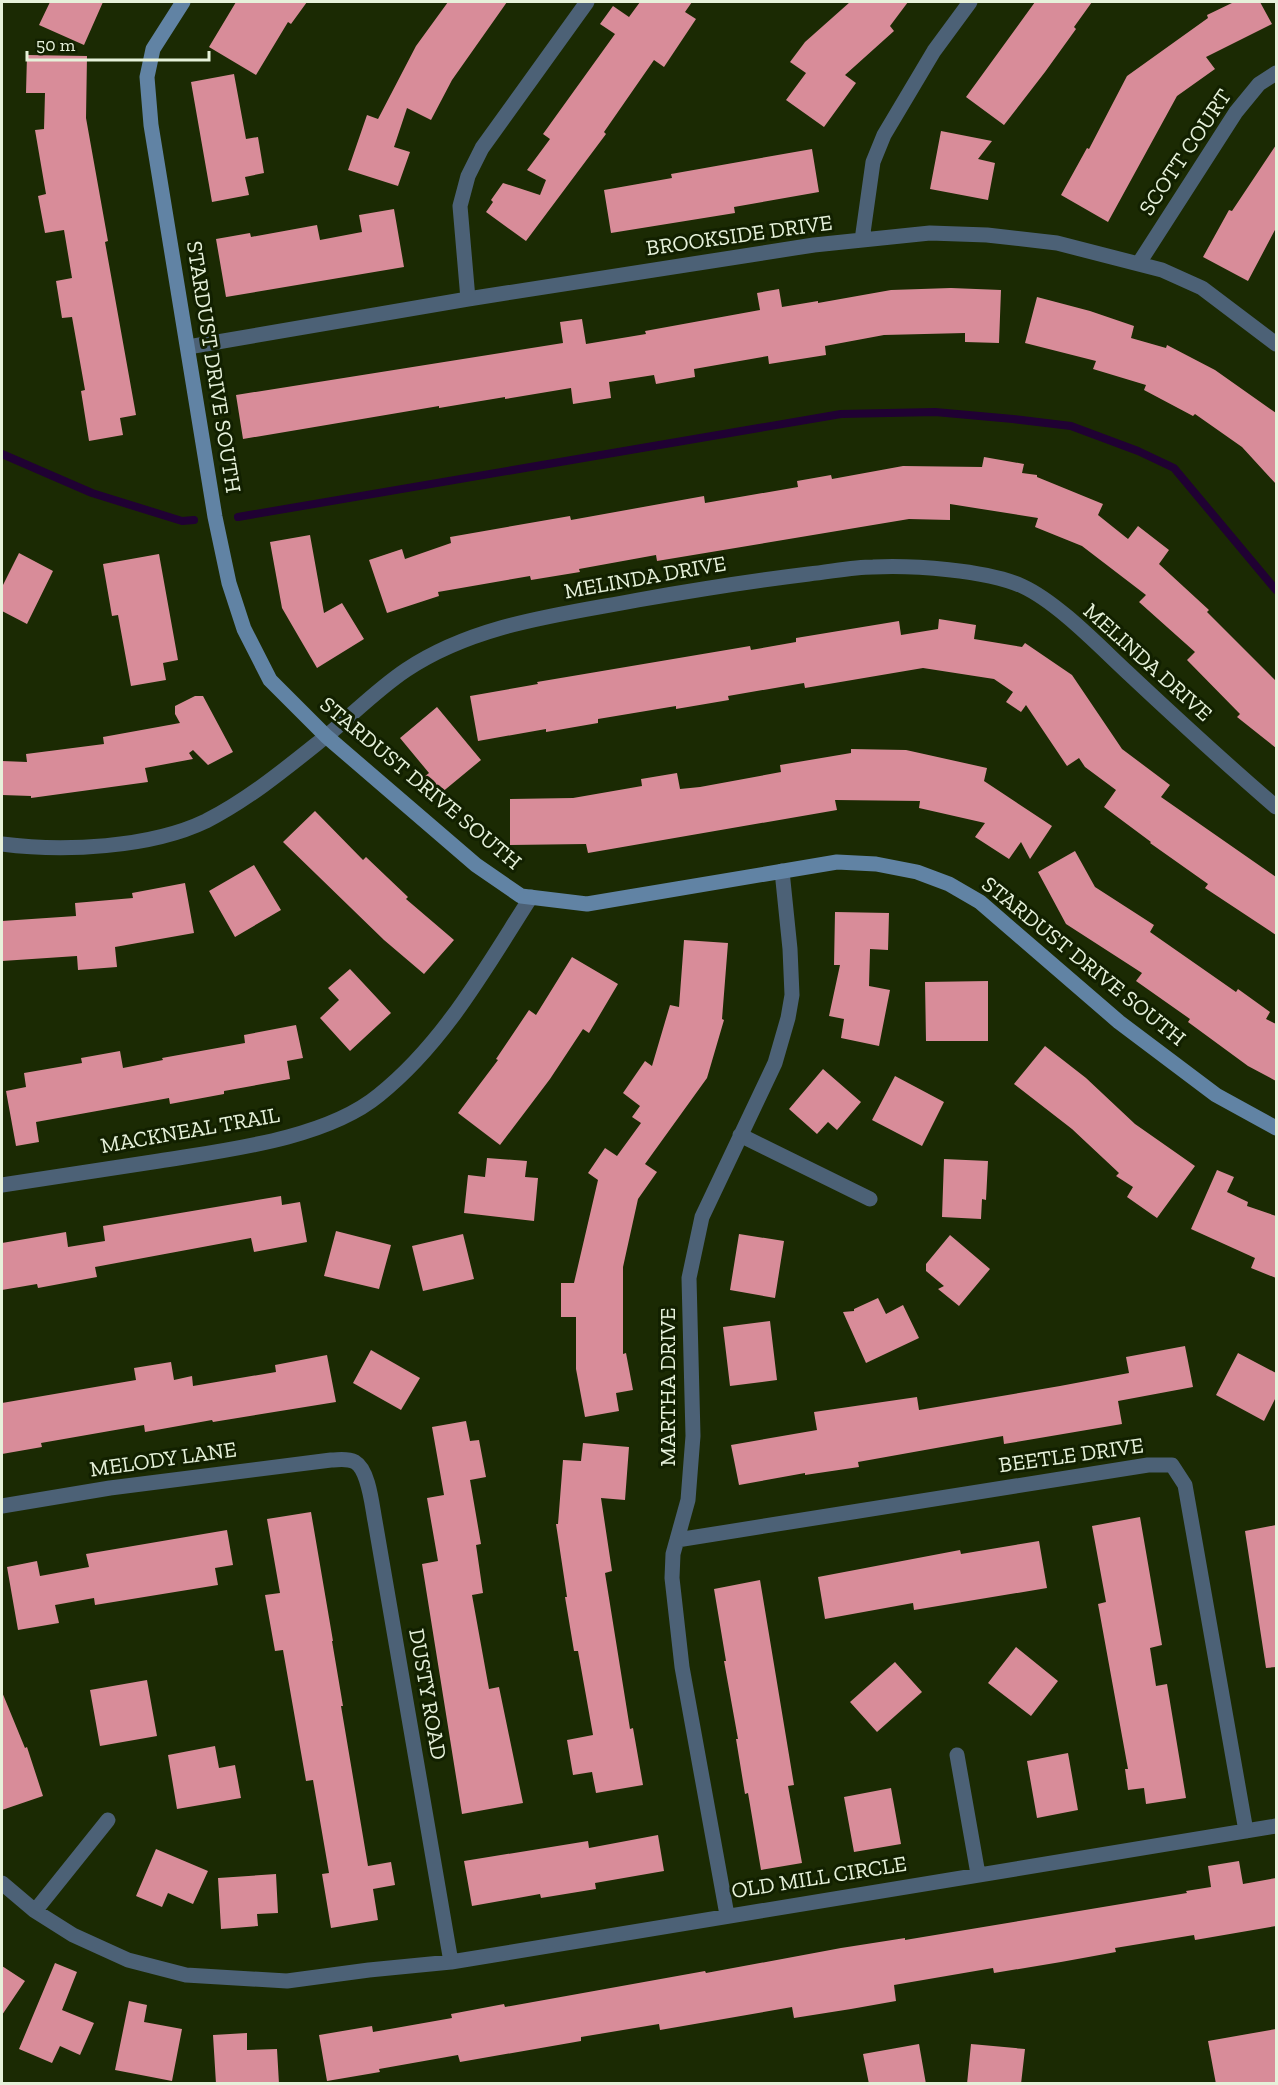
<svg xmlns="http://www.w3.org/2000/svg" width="1278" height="2085" font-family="'Zilla Slab',serif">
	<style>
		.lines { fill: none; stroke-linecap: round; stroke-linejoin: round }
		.stream { stroke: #200133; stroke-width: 8 }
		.building { fill: #d88c99 }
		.street { stroke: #4c6176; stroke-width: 15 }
		.secondary { stroke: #6183a4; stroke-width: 15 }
		.labels { text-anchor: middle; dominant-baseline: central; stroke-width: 6; stroke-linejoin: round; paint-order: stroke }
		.street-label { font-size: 22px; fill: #e6f1da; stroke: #122000 }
	</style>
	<rect width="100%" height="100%" fill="#1b2a03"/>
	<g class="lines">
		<!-- stream -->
		<path class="stream" d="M 2,454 L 92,493 L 182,521 L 194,520
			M 238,517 L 841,414 L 935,412 L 1013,419 L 1071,426 L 1138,451 L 1174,468 L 1276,590"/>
	</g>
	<!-- building -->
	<path class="building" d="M 50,2 L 103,2 L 84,45 L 39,25 Z
		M 236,2 L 307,2 L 291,24 L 288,22 L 256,75 L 209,47 Z
		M 448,2 L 507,2 L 452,80 L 431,120 L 407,108 L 394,147 L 410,152 L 398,186 L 348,170 L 367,115 L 378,119 L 416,46 Z
		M 640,2 L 692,2 L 685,12 L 696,19 L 664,67 L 654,60 L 604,132 L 606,134 L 526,241 L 486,212 L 493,202 L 491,200 L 503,183 L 540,195 L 546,180 L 527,170 L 550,139 L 543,134 L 615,34 L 600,24 L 613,6 L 629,17 Z
		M 850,2 L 908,2 L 890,26 L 894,31 L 845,75 L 856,83 L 824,127 L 786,100 L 806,73 L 790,62 L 805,42 Z
		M 1035,2 L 1092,2 L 1074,27 L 1076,29 L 1045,72 L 1004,125 L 966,97 Z
		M 1234,2 L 1260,2 L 1272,24 L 1206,57 L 1215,69 L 1177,96 L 1108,222 L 1061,195 L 1087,148 L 1089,149 L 1127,76 L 1208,18 L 1207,15 Z
		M 27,55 L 87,56 L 86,118 L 108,241 L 105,242 L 136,415 L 120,418 L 123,435 L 89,441 L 81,391 L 85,390 L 72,317 L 62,318 L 56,281 L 72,278 L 64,230 L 45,233 L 38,196 L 46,194 L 35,130 L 44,129 L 45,93 L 26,93 Z
		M 234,74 L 246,139 L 258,137 L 264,173 L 245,177 L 249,195 L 212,202 L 191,82 Z
		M 941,131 L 992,141 L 978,159 L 995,163 L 988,200 L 930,189 Z
		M 1276,145 L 1276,228 L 1248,281 L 1203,257 L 1229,210 L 1232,211 Z
		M 812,149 L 819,192 L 734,207 L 735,213 L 611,233 L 604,190 L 672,178 L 671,174 Z
		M 394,209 L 404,267 L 226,297 L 216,239 L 250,233 L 251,237 L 317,225 L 320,240 L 362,232 L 359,215 Z
		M 951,288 L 1001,290 L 999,343 L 965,342 L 965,333 L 884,335 L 825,346 L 826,355 L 769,364 L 768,356 L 694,369 L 695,377 L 656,384 L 654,375 L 609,382 L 611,398 L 573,404 L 571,388 L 505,399 L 505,397 L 439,408 L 439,406 L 243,439 L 236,395 L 563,343 L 560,322 L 582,319 L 586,344 L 646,334 L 645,331 L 760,310 L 757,293 L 779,289 L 782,307 L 818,301 L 818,303 L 891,290 Z
		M 1037,297 L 1090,311 L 1134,326 L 1131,338 L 1166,348 L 1167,345 L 1215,370 L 1276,413 L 1276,484 L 1242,447 L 1195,414 L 1193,416 L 1144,390 L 1146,385 L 1093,369 L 1096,361 L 1025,343 Z
		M 984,457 L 1024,464 L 1022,473 L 1037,475 L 1037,477 L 1103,504 L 1098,515 L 1128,539 L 1138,526 L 1169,550 L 1159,564 L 1209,610 L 1207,612 L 1276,681 L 1276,748 L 1237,717 L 1240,714 L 1187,660 L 1195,652 L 1139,602 L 1146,595 L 1082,546 L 1035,527 L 1038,518 L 950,504 L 950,520 L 909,519 L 657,561 L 656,555 L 579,569 L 580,572 L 531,580 L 530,576 L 438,592 L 439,596 L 387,613 L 369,560 L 402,549 L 405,559 L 451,543 L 450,537 L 570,516 L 571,520 L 704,496 L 705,503 L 798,487 L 797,481 L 831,475 L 832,479 L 903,466 L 982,467 Z
		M 310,535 L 324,613 L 342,603 L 364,639 L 317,668 L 300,639 L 303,638 L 300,639 L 282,608 L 270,542 Z
		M 19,553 L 53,571 L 27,624 L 2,611 L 2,587 Z
		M 159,554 L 178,660 L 163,663 L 166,680 L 131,686 L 118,615 L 112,616 L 103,564 Z
		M 939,619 L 976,625 L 974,639 L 1022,647 L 1025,643 L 1072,675 L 1122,749 L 1170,785 L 1161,797 L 1276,877 L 1276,935 L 1205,888 L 1208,884 L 1150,843 L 1151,842 L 1104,807 L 1116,790 L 1085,767 L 1079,758 L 1067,766 L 1026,705 L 1021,712 L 1006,702 L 1013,692 L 994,679 L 923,668 L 805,688 L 804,683 L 728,696 L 729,700 L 676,709 L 676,706 L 598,719 L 598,723 L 546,732 L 546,729 L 478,741 L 470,696 L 538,684 L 537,682 L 750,646 L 751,650 L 796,642 L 796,638 L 899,621 L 901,635 L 938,629 Z
		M 195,696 L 203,696 L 233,752 L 208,765 L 193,750 L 189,753 L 193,759 L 145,768 L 148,782 L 31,798 L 31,796 L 2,795 L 2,761 L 27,762 L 26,754 L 104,744 L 103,737 L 180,723 L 175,714 L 175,706 Z
		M 437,707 L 481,760 L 429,803 L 414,785 L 429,773 L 400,738 Z
		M 851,749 L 906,750 L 987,768 L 984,781 L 1052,826 L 1030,859 L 1021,842 L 1009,859 L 975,837 L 985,823 L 919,808 L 920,801 L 835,800 L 837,810 L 588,853 L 586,844 L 510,845 L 510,799 L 573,798 L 642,786 L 641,779 L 677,773 L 680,789 L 700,787 L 781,772 L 780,765 L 851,753 Z
		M 315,811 L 363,860 L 366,857 L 408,897 L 406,899 L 454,940 L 424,974 L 384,940 L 283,842 Z
		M 1075,851 L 1095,887 L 1154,925 L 1150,932 L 1236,992 L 1238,989 L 1270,1012 L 1266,1019 L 1276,1024 L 1276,1081 L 1248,1066 L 1188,1022 L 1190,1019 L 1136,981 L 1142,973 L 1066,924 L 1038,872 Z
		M 254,865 L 281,910 L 235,937 L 209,891 Z
		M 185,883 L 194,933 L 115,947 L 117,967 L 78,970 L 77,956 L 2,961 L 2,921 L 76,916 L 75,903 L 133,898 L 132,893 Z
		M 835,912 L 889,913 L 888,950 L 870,949 L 869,986 L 890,990 L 879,1046 L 841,1038 L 844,1019 L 829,1016 L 840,965 L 834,965 Z
		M 684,940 L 728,943 L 722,1019 L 724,1020 L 707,1078 L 645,1164 L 657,1172 L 638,1199 L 623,1267 L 623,1354 L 626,1353 L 633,1390 L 616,1393 L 619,1411 L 585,1417 L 576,1369 L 576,1317 L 561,1317 L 561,1283 L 574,1283 L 598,1180 L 588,1173 L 605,1148 L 617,1156 L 641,1123 L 632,1117 L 640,1106 L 623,1093 L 645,1061 L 652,1066 L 670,1005 L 679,1007 Z
		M 572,957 L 618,984 L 589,1033 L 583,1029 L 550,1079 L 500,1145 L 458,1113 L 498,1060 L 496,1059 L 529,1010 L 536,1015 Z
		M 350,969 L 391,1013 L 350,1051 L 320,1018 L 339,1000 L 328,988 Z
		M 988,981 L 988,1041 L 926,1041 L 925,982 Z
		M 296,1025 L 303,1058 L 287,1061 L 290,1079 L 224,1091 L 224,1094 L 170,1104 L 169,1098 L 36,1122 L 39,1142 L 16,1146 L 6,1091 L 26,1087 L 24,1073 L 82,1063 L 81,1058 L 120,1051 L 123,1068 L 163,1060 L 162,1058 L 245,1043 L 244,1035 Z
		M 1045,1046 L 1086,1078 L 1135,1124 L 1195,1166 L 1157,1218 L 1127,1197 L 1133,1187 L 1116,1176 L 1119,1173 L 1072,1129 L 1014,1084 Z
		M 823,1069 L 861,1102 L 837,1130 L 828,1122 L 817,1134 L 789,1109 Z
		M 895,1076 L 944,1102 L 922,1146 L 872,1120 Z
		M 487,1158 L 527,1161 L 525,1177 L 538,1178 L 534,1221 L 464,1213 L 468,1175 L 485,1177 Z
		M 944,1159 L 988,1161 L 986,1200 L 982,1199 L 981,1219 L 942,1217 Z
		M 1217,1170 L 1234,1177 L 1227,1192 L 1248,1202 L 1247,1206 L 1276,1216 L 1276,1278 L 1251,1268 L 1255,1258 L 1191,1229 Z
		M 281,1196 L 282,1205 L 300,1202 L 307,1242 L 254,1252 L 251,1238 L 95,1267 L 97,1277 L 38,1288 L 37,1284 L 2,1290 L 2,1243 L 66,1232 L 68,1247 L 105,1241 L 103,1226 Z
		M 336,1231 L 391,1245 L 379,1289 L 324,1276 Z
		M 463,1234 L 474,1279 L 423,1291 L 412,1246 Z
		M 739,1234 L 784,1241 L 775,1298 L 730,1290 Z
		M 950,1235 L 990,1269 L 959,1306 L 938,1289 L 944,1286 L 926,1271 L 926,1264 Z
		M 878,1298 L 886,1314 L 903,1305 L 919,1338 L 866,1363 L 843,1312 L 854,1311 L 854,1309 Z
		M 770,1321 L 777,1380 L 730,1386 L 723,1327 Z
		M 1185,1346 L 1193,1387 L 1118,1401 L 1122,1424 L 1004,1444 L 1003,1436 L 858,1462 L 859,1467 L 805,1475 L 805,1473 L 739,1485 L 731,1445 L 817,1430 L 814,1412 L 917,1397 L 919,1410 L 1060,1386 L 1129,1373 L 1126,1357 Z
		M 371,1350 L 420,1378 L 401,1410 L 353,1383 Z
		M 1238,1353 L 1276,1373 L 1276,1397 L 1264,1421 L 1216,1395 Z
		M 327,1355 L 336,1402 L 213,1422 L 212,1420 L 145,1432 L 144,1425 L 41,1443 L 42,1447 L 2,1454 L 2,1403 L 136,1380 L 134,1368 L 171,1362 L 174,1380 L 192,1376 L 193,1386 L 276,1372 L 275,1365 Z
		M 466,1421 L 470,1441 L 479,1440 L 486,1477 L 470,1480 L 481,1544 L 476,1545 L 483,1593 L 472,1595 L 489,1689 L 499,1687 L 523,1803 L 462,1814 L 422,1564 L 438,1561 L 427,1498 L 444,1495 L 432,1427 Z
		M 583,1443 L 629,1447 L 625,1500 L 601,1498 L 612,1571 L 605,1573 L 630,1729 L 633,1728 L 643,1785 L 596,1793 L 592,1772 L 573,1775 L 567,1740 L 593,1735 L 578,1651 L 574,1651 L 565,1597 L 567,1597 L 556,1524 L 558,1524 L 563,1460 L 581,1461 Z
		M 311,1512 L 333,1641 L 332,1641 L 343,1706 L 341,1706 L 368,1866 L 391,1862 L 395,1885 L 373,1889 L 378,1920 L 331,1928 L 322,1874 L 329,1873 L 313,1780 L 306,1781 L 283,1650 L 275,1651 L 265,1595 L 280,1593 L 267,1519 Z
		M 1140,1517 L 1162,1645 L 1150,1648 L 1156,1686 L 1167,1684 L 1186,1798 L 1146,1804 L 1144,1788 L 1128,1790 L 1125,1769 L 1128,1769 L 1098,1604 L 1106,1602 L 1092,1526 Z
		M 1276,1525 L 1276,1667 L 1266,1668 L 1245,1531 Z
		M 227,1530 L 233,1565 L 215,1568 L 218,1585 L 95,1605 L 94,1598 L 55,1605 L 59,1623 L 18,1630 L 7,1567 L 37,1561 L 40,1576 L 89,1567 L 86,1554 Z
		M 1039,1541 L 1047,1588 L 914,1610 L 913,1603 L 825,1619 L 818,1577 L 960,1550 L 961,1554 Z
		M 760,1580 L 794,1785 L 788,1786 L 802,1863 L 761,1870 L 748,1793 L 745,1794 L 736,1739 L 738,1739 L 724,1661 L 726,1661 L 714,1589 Z
		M 1016,1647 L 1058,1681 L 1031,1716 L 988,1683 Z
		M 895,1662 L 922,1692 L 877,1732 L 850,1702 Z
		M 147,1680 L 157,1736 L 100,1746 L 90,1690 Z
		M 2,1692 L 25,1748 L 27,1747 L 43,1796 L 2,1810 Z
		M 215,1746 L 219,1768 L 235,1765 L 241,1798 L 177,1809 L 168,1755 Z
		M 1068,1753 L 1078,1810 L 1037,1818 L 1027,1761 Z
		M 891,1788 L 901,1844 L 854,1852 L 844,1797 Z
		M 658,1835 L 664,1871 L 595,1883 L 596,1889 L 541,1898 L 540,1894 L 472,1906 L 464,1861 L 588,1841 L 589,1848 Z
		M 156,1849 L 208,1871 L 193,1904 L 168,1893 L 162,1907 L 136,1896 Z
		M 1239,1861 L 1243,1884 L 1276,1878 L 1276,1926 L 1195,1940 L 1194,1935 L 1115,1948 L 1116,1952 L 1061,1962 L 994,1973 L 993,1968 L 894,1985 L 896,2001 L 851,2009 L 794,2018 L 792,2007 L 660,2030 L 659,2024 L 581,2037 L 581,2041 L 460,2062 L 458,2055 L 379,2069 L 380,2072 L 327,2081 L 319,2035 L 372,2026 L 373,2032 L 452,2018 L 451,2014 L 504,2004 L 505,2007 L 705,1971 L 706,1973 L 841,1948 L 905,1938 L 905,1940 L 1187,1893 L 1186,1891 L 1211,1887 L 1208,1866 Z
		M 276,1874 L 278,1913 L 257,1914 L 258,1926 L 221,1929 L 218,1878 Z
		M 55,1963 L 77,1972 L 62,2010 L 94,2023 L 80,2055 L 60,2046 L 52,2063 L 19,2049 Z
		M 2,1966 L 25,1981 L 2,2015 Z
		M 129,2001 L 147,2005 L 144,2022 L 182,2029 L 172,2081 L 115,2070 Z
		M 1276,2029 L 1276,2084 L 1216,2084 L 1208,2041 Z
		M 247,2033 L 247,2050 L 277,2049 L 279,2084 L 216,2084 L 213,2035 Z
		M 919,2044 L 926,2084 L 869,2084 L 863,2054 Z
		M 971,2044 L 1025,2049 L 1021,2084 L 967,2084 Z"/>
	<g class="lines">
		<!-- street -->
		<path class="street" d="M 862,240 L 873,162 L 884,135 L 934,51 L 970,2
			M 1139,263 L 1236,112 L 1259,84 L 1276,73
			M 468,299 L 460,206 L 468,176 L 482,148 L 587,2
			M 188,347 L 468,299 L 814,245 L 930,233 L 987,235 L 1057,243 L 1162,270 L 1202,288 L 1276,344
			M 2,844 C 63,852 150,848 206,821 C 251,798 290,765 329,734 C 354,713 379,688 406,670 C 475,624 559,615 638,600 C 695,590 751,581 809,574 C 830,572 852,567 873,567 C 912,565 986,570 1022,586 C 1057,602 1098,645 1127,672 C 1176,718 1225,763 1276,807
			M 740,1135 L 870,1199
			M 2,1185 C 54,1177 107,1169 159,1161 C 226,1150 326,1139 379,1095 C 445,1042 486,967 531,897
			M 2,1506 L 110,1488 L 331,1460 C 339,1460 347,1458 355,1462 C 369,1470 372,1506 375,1521 L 451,1962
			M 677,1540 L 1148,1465 L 1172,1465 L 1185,1485 L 1246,1831
			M 957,1755 L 978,1874
			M 2,1883 L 35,1911 L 73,1935 L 128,1960 L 186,1975 L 287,1981 L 369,1970 L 451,1962 L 1276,1826
			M 35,1911 L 108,1820
			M 727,1915 L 682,1667 L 672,1578 L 673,1554 L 688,1500 L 693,1436 L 689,1278 L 702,1217 L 775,1063 L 788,1018 L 792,995 L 790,949 L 782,871"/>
		<!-- secondary -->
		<path class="secondary" d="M 183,2 L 153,49 L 147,77 L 151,125 L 215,517 L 229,583 L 244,629 L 270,680 L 326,736 L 476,865 L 521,896 L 587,904 L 837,862 L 876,864 L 917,872 L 949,884 L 980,902 L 1119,1022 L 1216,1095 L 1276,1128"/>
	</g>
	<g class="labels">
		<!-- street labels -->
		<g class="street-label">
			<text transform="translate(1185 152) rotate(-56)">SCOTT COURT</text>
			<text transform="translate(739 235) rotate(-8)">BROOKSIDE DRIVE</text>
			<text transform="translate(214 367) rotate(81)">STARDUST DRIVE SOUTH</text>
			<text transform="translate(645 577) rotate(-10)">MELINDA DRIVE</text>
			<text transform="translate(1148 662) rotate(42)">MELINDA DRIVE</text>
			<text transform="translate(421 783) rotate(40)">STARDUST DRIVE SOUTH</text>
			<text transform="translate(1084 961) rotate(39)">STARDUST DRIVE SOUTH</text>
			<text transform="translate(190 1130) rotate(-10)">MACKNEAL TRAIL</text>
			<text transform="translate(667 1387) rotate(-90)">MARTHA DRIVE</text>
			<text transform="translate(1071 1455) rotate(-8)">BEETLE DRIVE</text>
			<text transform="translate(163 1459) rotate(-8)">MELODY LANE</text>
			<text transform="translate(428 1694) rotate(80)">DUSTY ROAD</text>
			<text transform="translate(819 1877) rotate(-9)">OLD MILL CIRCLE</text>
		</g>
	</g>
	<!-- border -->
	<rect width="1278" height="2085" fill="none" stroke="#e6f1da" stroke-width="6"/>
	<!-- scale -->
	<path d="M27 51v9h182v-9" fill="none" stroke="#e6f1da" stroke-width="3"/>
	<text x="36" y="51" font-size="18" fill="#e6f1da" stroke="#122000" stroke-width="4.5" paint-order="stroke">50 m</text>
</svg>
